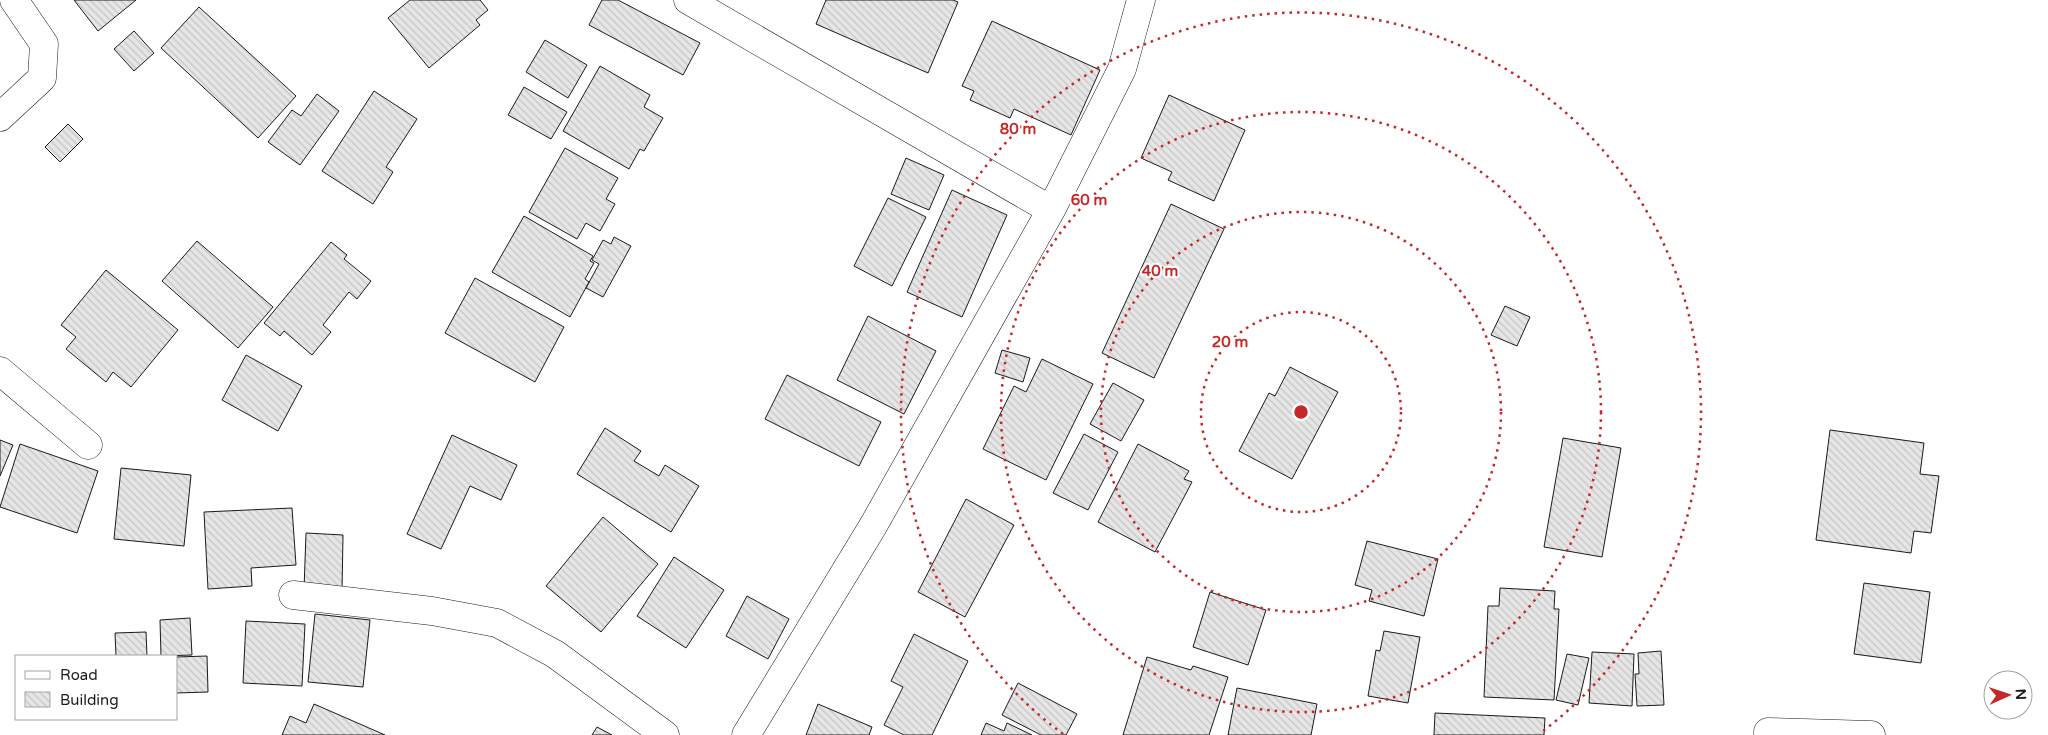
<svg xmlns="http://www.w3.org/2000/svg" width="2048" height="735" font-family="'Varela Round',sans-serif">
	<style>
		.building { fill: url(#building-back-hatch); stroke: #1a1a1a }
		.lines { fill: none; stroke-linecap: round; stroke-linejoin: round }
		.street-casing { stroke: #1a1a1a; stroke-width: 29 }
		.street { stroke: #fff; stroke-width: 28 }
		.ring { fill: none; stroke: #c62828; stroke-width: 2.5; stroke-dasharray: 2.5 5 }
		.centre { fill: #c62828; stroke: #fff; stroke-width: 2.5 }
		.ring-label { font-size: 15px; text-anchor: middle; font-weight: bold; fill: #c62828; stroke: #fff; stroke-width: 4; stroke-linejoin: round; paint-order: stroke }
	</style>
	<defs>
		<pattern id="building-back-hatch" width="6" height="6" patternUnits="userSpaceOnUse" patternTransform="scale(1.25)"><rect width="6" height="6" fill="#e6e6e6"/><path d="M-1 5l2 2M0 0l6 6M5-1l2 2" fill="none" stroke="#c5c5c5"/></pattern>
	</defs>
	<rect width="100%" height="100%" fill="#fff"/>
	<!-- building -->
	<path class="building" d="M 74,0 L 136,0 L 98,31 Z
		M 410,0 L 480,0 L 488,10 L 476,20 L 480,25 L 429,68 L 388,18 Z
		M 602,0 L 618,0 L 700,43 L 683,75 L 589,25 Z
		M 826,0 L 953,0 L 958,2 L 928,73 L 816,24 Z
		M 199,7 L 296,96 L 258,138 L 161,48 Z
		M 992,21 L 1100,70 L 1071,135 L 1014,109 L 1010,118 L 970,100 L 974,91 L 962,86 Z
		M 134,31 L 154,53 L 134,71 L 114,49 Z
		M 545,40 L 587,65 L 568,98 L 526,72 Z
		M 600,66 L 650,95 L 644,107 L 663,118 L 644,151 L 640,149 L 629,169 L 563,131 Z
		M 524,87 L 567,112 L 551,139 L 508,115 Z
		M 374,91 L 417,119 L 386,167 L 393,172 L 373,204 L 322,171 Z
		M 317,94 L 339,111 L 300,165 L 268,142 L 292,110 L 301,116 Z
		M 1169,95 L 1245,130 L 1214,201 L 1168,180 L 1172,172 L 1141,158 Z
		M 68,124 L 83,139 L 60,162 L 45,147 Z
		M 565,148 L 618,178 L 606,199 L 615,204 L 600,231 L 586,223 L 577,239 L 529,212 Z
		M 906,158 L 944,175 L 929,210 L 891,194 Z
		M 952,190 L 1007,215 L 962,317 L 907,292 Z
		M 888,198 L 926,217 L 892,286 L 854,266 Z
		M 1171,204 L 1224,229 L 1154,378 L 1102,353 Z
		M 524,216 L 593,256 L 590,261 L 594,263 L 585,279 L 589,282 L 570,317 L 492,272 Z
		M 614,237 L 631,246 L 603,297 L 586,288 L 599,264 L 592,260 L 603,240 L 611,244 Z
		M 197,241 L 273,307 L 238,348 L 162,281 Z
		M 331,242 L 347,255 L 344,259 L 371,281 L 357,299 L 349,292 L 323,325 L 331,332 L 312,355 L 284,331 L 280,336 L 264,323 Z
		M 106,270 L 178,330 L 131,387 L 113,372 L 106,382 L 66,349 L 76,337 L 61,325 Z
		M 475,278 L 564,327 L 535,382 L 445,333 Z
		M 1505,306 L 1530,317 L 1517,346 L 1491,335 Z
		M 868,316 L 936,351 L 904,414 L 837,380 Z
		M 1002,350 L 1030,358 L 1023,382 L 995,373 Z
		M 246,355 L 302,386 L 278,431 L 222,400 Z
		M 1042,359 L 1093,384 L 1046,480 L 983,449 L 1014,386 L 1026,392 Z
		M 1290,367 L 1338,392 L 1292,479 L 1239,451 L 1269,393 L 1275,396 Z
		M 787,375 L 881,422 L 859,466 L 765,419 Z
		M 1113,383 L 1144,400 L 1121,441 L 1090,424 Z
		M 605,428 L 641,451 L 634,461 L 659,476 L 665,465 L 699,486 L 671,532 L 577,474 Z
		M 1830,430 L 1924,443 L 1920,474 L 1939,476 L 1931,533 L 1914,531 L 1911,553 L 1816,540 Z
		M 1084,434 L 1118,452 L 1088,510 L 1053,493 Z
		M 452,435 L 517,465 L 501,500 L 470,486 L 441,549 L 407,534 Z
		M 1563,438 L 1621,448 L 1602,557 L 1544,547 Z
		M 0,440 L 13,445 L 0,476 Z
		M 20,444 L 98,471 L 77,533 L 0,507 Z
		M 1138,444 L 1189,471 L 1184,479 L 1192,482 L 1155,552 L 1098,522 Z
		M 121,468 L 191,475 L 184,546 L 114,539 Z
		M 966,499 L 1014,525 L 965,617 L 918,592 Z
		M 292,508 L 296,565 L 251,568 L 252,586 L 208,589 L 204,512 Z
		M 603,517 L 658,564 L 601,632 L 546,586 Z
		M 306,533 L 343,535 L 342,591 L 304,590 Z
		M 1367,541 L 1438,559 L 1424,616 L 1369,601 L 1372,590 L 1355,585 Z
		M 674,557 L 724,590 L 686,648 L 637,616 Z
		M 1864,583 L 1930,592 L 1921,663 L 1854,654 Z
		M 1500,588 L 1555,591 L 1554,609 L 1559,609 L 1554,700 L 1484,697 L 1488,606 L 1499,606 Z
		M 1210,592 L 1266,610 L 1248,665 L 1193,647 Z
		M 747,596 L 789,619 L 768,659 L 726,636 Z
		M 315,614 L 370,620 L 363,687 L 308,682 Z
		M 190,618 L 192,655 L 161,656 L 160,620 Z
		M 246,621 L 305,624 L 302,686 L 243,683 Z
		M 1384,631 L 1420,637 L 1408,703 L 1368,696 L 1376,650 L 1380,651 Z
		M 146,632 L 147,656 L 116,656 L 115,633 Z
		M 914,634 L 968,661 L 932,735 L 904,735 L 884,725 L 903,687 L 891,681 Z
		M 1661,651 L 1664,705 L 1637,706 L 1635,674 L 1639,674 L 1638,653 Z
		M 1592,652 L 1634,654 L 1632,706 L 1589,703 Z
		M 1567,654 L 1589,658 L 1578,705 L 1556,700 Z
		M 207,656 L 208,692 L 176,693 L 176,657 Z
		M 1147,657 L 1191,670 L 1193,666 L 1228,677 L 1209,735 L 1123,735 Z
		M 1018,683 L 1077,714 L 1066,735 L 1041,735 L 1002,715 Z
		M 1237,688 L 1317,704 L 1311,735 L 1228,735 Z
		M 314,704 L 385,735 L 282,735 L 290,716 L 306,723 Z
		M 818,704 L 872,727 L 869,735 L 806,735 Z
		M 1435,713 L 1545,718 L 1544,735 L 1434,735 Z
		M 986,723 L 1004,731 L 1007,723 L 1032,735 L 981,735 Z
		M 597,727 L 612,735 L 592,735 Z"/>
	<g class="lines">
		<defs>
			<path id="street" d="M 688,0 L 1051,210
				M 0,117 L 42,78 L 44,44 L 14,0
				M 0,371 L 88,445
				M 293,595 L 432,611 L 497,623 L 555,654 L 665,735
				M 1768,732 L 1871,735
				M 746,735 L 873,526 L 1051,210 L 1122,69 L 1141,0"/>
		</defs>
		<!-- street casing -->
		<use href="#street" class="street-casing"/>
		<!-- street -->
		<use href="#street" class="street"/>
	</g>
	<!-- distance rings -->
	<g class="ring">
		<circle cx="1301" cy="412" r="100"/>
		<circle cx="1301" cy="412" r="200"/>
		<circle cx="1301" cy="412" r="300"/>
		<path d="M1063 734A400 400 0 1 1 1539 734"/>
	</g>
	<circle cx="1301" cy="412" r="8" class="centre"/>
	<g class="ring-label">
		<text x="1018" y="134">80 m</text>
		<text x="1089" y="205">60 m</text>
		<text x="1160" y="276">40 m</text>
		<text x="1230" y="347">20 m</text>
	</g>
	<!-- legend -->
	<rect x="15" y="655" width="162" height="65" fill="#ffffff" stroke="#a3a3a3"/>
	<rect x="25" y="671" width="25" height="8" fill="#ffffff" stroke="#a3a3a3"/>
	<text x="60" y="680" font-size="15" fill="#1a1a1a">Road</text>
	<rect x="25" y="692" width="25" height="15" fill="url(#building-back-hatch)" stroke="#a3a3a3"/>
	<text x="60" y="705" font-size="15" fill="#1a1a1a">Building</text>
	<!-- north arrow -->
	<g transform="translate(2008 695) rotate(87)"><circle r="24" fill="#ffffff" stroke="#a3a3a3"/>
	<path d="M0-4L9 19L0 12L-9 19Z" fill="#c62828"/>
	<text y="-8" font-size="14" font-weight="bold" text-anchor="middle" fill="#1a1a1a">N</text>
	</g>
</svg>
